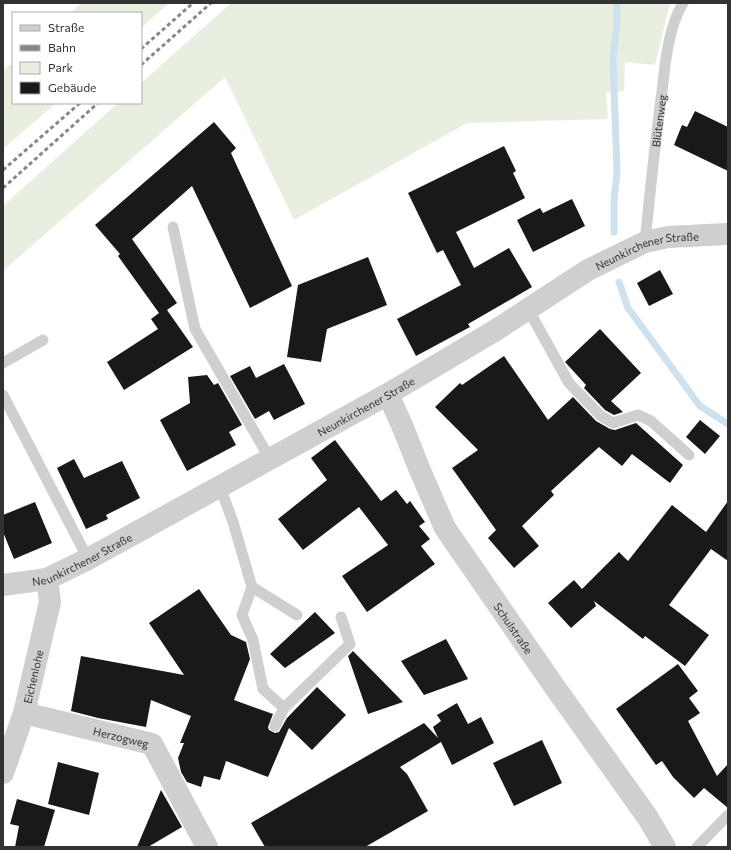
<svg xmlns="http://www.w3.org/2000/svg" width="731" height="850" font-family="Commissioner,sans-serif">
	<style>
		.green { fill: #e8eee0 }
		.lines { fill: none; stroke-linecap: round; stroke-linejoin: round }
		.stream { stroke: #cde2ed; stroke-width: 7 }
		.building { fill: #191919 }
		.service { stroke: #cfcfcf; stroke-width: 11 }
		.minor { stroke: #cfcfcf; stroke-width: 22 }
		.rail { stroke: #878787; stroke-width: 3; stroke-dasharray: 4 3; stroke-linecap: butt }
		.labels { text-anchor: middle; dominant-baseline: central; stroke-width: 4; stroke-linejoin: round; paint-order: stroke }
		.street-label { font-size: 11px; fill: #323232; stroke: #fff }
	</style>
	<rect width="100%" height="100%" fill="#fff"/>
	<!-- green -->
	<path class="green" d="M 82,3 L 169,3 L 141,28 L 141,13 L 70,13 Z
		M 231,3 L 670,3 L 655,65 L 625,62 L 624,91 L 606,92 L 608,119 L 467,123 L 294,220 L 225,77 L 3,271 L 3,206 L 118,103 L 141,103 L 141,83 Z
		M 13,62 L 13,103 L 56,103 L 3,149 L 3,71 Z"/>
	<g class="lines">
		<!-- stream -->
		<path class="stream" d="M 614,232 L 614,200 L 617,172 L 613,58 L 617,24 L 617,3
			M 619,282 L 628,308 L 700,406 L 728,424"/>
	</g>
	<!-- building -->
	<path class="building" d="M 695,111 L 728,127 L 728,171 L 674,145 L 682,125 L 687,127 Z
		M 214,122 L 236,148 L 231,153 L 292,286 L 250,308 L 192,186 L 132,239 L 177,303 L 167,310 L 193,347 L 124,390 L 107,362 L 158,329 L 151,319 L 159,313 L 118,256 L 120,254 L 95,225 Z
		M 504,146 L 516,171 L 513,173 L 525,198 L 456,232 L 474,268 L 509,248 L 532,287 L 468,324 L 470,327 L 416,356 L 397,319 L 461,285 L 443,250 L 437,253 L 408,193 Z
		M 572,199 L 585,226 L 533,252 L 517,220 L 540,208 L 543,213 Z
		M 368,257 L 387,305 L 327,329 L 321,362 L 287,357 L 298,285 Z
		M 660,270 L 673,294 L 649,306 L 637,283 Z
		M 600,329 L 641,373 L 611,401 L 623,412 L 614,415 L 605,410 L 584,388 L 586,385 L 565,362 Z
		M 504,356 L 548,420 L 573,397 L 596,421 L 610,429 L 615,430 L 636,423 L 683,465 L 670,483 L 632,454 L 622,466 L 599,447 L 551,491 L 554,495 L 522,526 L 539,546 L 514,568 L 488,538 L 496,530 L 452,468 L 478,450 L 435,407 L 460,383 L 462,385 Z
		M 284,364 L 305,404 L 274,420 L 269,411 L 255,419 L 230,376 L 250,366 L 256,378 Z
		M 207,375 L 214,385 L 218,383 L 242,425 L 229,432 L 236,445 L 187,471 L 160,420 L 190,403 L 188,377 Z
		M 700,420 L 720,436 L 705,454 L 686,437 Z
		M 335,440 L 381,501 L 396,490 L 407,504 L 410,501 L 425,522 L 419,526 L 430,539 L 421,546 L 435,564 L 367,612 L 342,576 L 388,545 L 359,507 L 303,550 L 278,519 L 327,480 L 311,458 Z
		M 74,459 L 84,478 L 122,461 L 140,498 L 106,515 L 108,519 L 86,529 L 57,468 Z
		M 728,501 L 728,561 L 711,549 L 669,605 L 709,635 L 685,666 L 645,636 L 643,639 L 594,601 L 596,606 L 571,628 L 548,603 L 574,580 L 582,589 L 619,552 L 628,561 L 672,505 L 706,532 Z
		M 35,502 L 52,543 L 14,559 L 3,532 L 3,515 Z
		M 199,589 L 231,635 L 246,642 L 250,659 L 234,700 L 273,714 L 268,727 L 269,730 L 275,733 L 279,732 L 287,718 L 317,687 L 346,715 L 312,750 L 289,728 L 268,777 L 226,761 L 220,780 L 204,776 L 201,787 L 187,782 L 181,772 L 178,758 L 184,743 L 180,743 L 191,716 L 151,700 L 146,727 L 98,718 L 71,711 L 81,656 L 184,675 L 149,623 Z
		M 315,612 L 335,633 L 285,668 L 270,654 Z
		M 446,639 L 468,679 L 424,695 L 401,661 Z
		M 353,651 L 403,702 L 368,714 L 348,656 Z
		M 678,664 L 698,691 L 689,698 L 700,713 L 688,721 L 717,776 L 728,764 L 728,808 L 704,788 L 694,798 L 673,777 L 662,761 L 656,765 L 616,709 Z
		M 457,703 L 468,724 L 481,717 L 494,743 L 452,765 L 441,742 L 400,767 L 407,774 L 428,811 L 365,847 L 265,847 L 251,823 L 424,723 L 438,738 L 433,727 L 441,721 L 437,715 Z
		M 542,740 L 562,783 L 514,806 L 493,763 Z
		M 58,762 L 99,773 L 89,815 L 48,804 Z
		M 161,790 L 182,827 L 148,847 L 137,847 Z
		M 17,799 L 55,810 L 44,847 L 15,847 L 19,826 L 10,824 Z"/>
	<g class="lines">
		<!-- service -->
		<g class="service">
			<path d="M 173,227 L 195,329 L 270,459"/>
			<path id="s1" d="M 645,242 C 650,192 655,142 662,92 C 665,64 668,28 683,3"/>
			<path d="M 528,309 L 569,383 L 601,416 L 613,423 L 638,415 L 651,421 L 689,455"/>
			<path d="M 3,363 L 43,340"/>
			<path d="M 3,395 L 88,559"/>
			<path d="M 220,487 L 233,522 L 252,587 L 242,615 L 253,640 L 263,689 L 284,708 L 275,726"/>
			<path d="M 252,587 L 297,615"/>
			<path d="M 284,708 L 350,644 L 341,617"/>
			<path d="M 697,847 L 728,815"/>
		</g>
		<!-- minor -->
		<g class="minor">
			<path id="s2" d="M 388,394 L 404,430 L 419,468 L 445,528 L 554,686 L 648,818 L 665,847"/>
			<path id="s3" d="M 3,585 L 47,579 L 88,559 L 388,394 L 496,330 L 588,270 L 645,242 L 668,237 L 728,234"/>
			<path id="s4" d="M 24,713 L 152,744 L 207,847"/>
			<path id="s5" d="M 3,773 L 24,713 L 50,602 L 47,579"/>
		</g>
		<!-- rail -->
		<path class="rail" d="M 141,49 L 193,3
			M 141,65 L 211,3
			M 3,170 L 80,103
			M 3,188 L 98,103"/>
	</g>
	<g class="labels">
		<!-- street labels -->
		<g class="street-label">
			<text stroke="none"><textPath href="#s1" startOffset="122">Blütenweg</textPath></text>
			<text stroke="none"><textPath href="#s3" startOffset="731">Neunkirchener Straße</textPath></text>
			<text stroke="none"><textPath href="#s3" startOffset="407">Neunkirchener Straße</textPath></text>
			<text stroke="none"><textPath href="#s3" startOffset="84">Neunkirchener Straße</textPath></text>
			<text stroke="none"><textPath href="#s2" startOffset="267">Schulstraße</textPath></text>
			<text stroke="none"><textPath href="#s5" startOffset="101">Eichenlohe</textPath></text>
			<text stroke="none"><textPath href="#s4" startOffset="100">Herzogweg</textPath></text>
		</g>
	</g>
	<!-- border -->
	<rect width="731" height="850" fill="none" stroke="#323232" stroke-width="8"/>
	<!-- legend -->
	<rect x="12" y="12" width="130" height="92" fill="#ffffff" stroke="#adadad"/>
	<rect x="20" y="25" width="20" height="6" fill="#cfcfcf" stroke="#adadad"/>
	<text x="48" y="32" font-size="12" fill="#323232">Straße</text>
	<rect x="20" y="45" width="20" height="6" fill="#878787" stroke="#adadad"/>
	<text x="48" y="52" font-size="12" fill="#323232">Bahn</text>
	<rect x="20" y="62" width="20" height="12" fill="#e8eee0" stroke="#adadad"/>
	<text x="48" y="72" font-size="12" fill="#323232">Park</text>
	<rect x="20" y="82" width="20" height="12" fill="#191919" stroke="#adadad"/>
	<text x="48" y="92" font-size="12" fill="#323232">Gebäude</text>
</svg>
